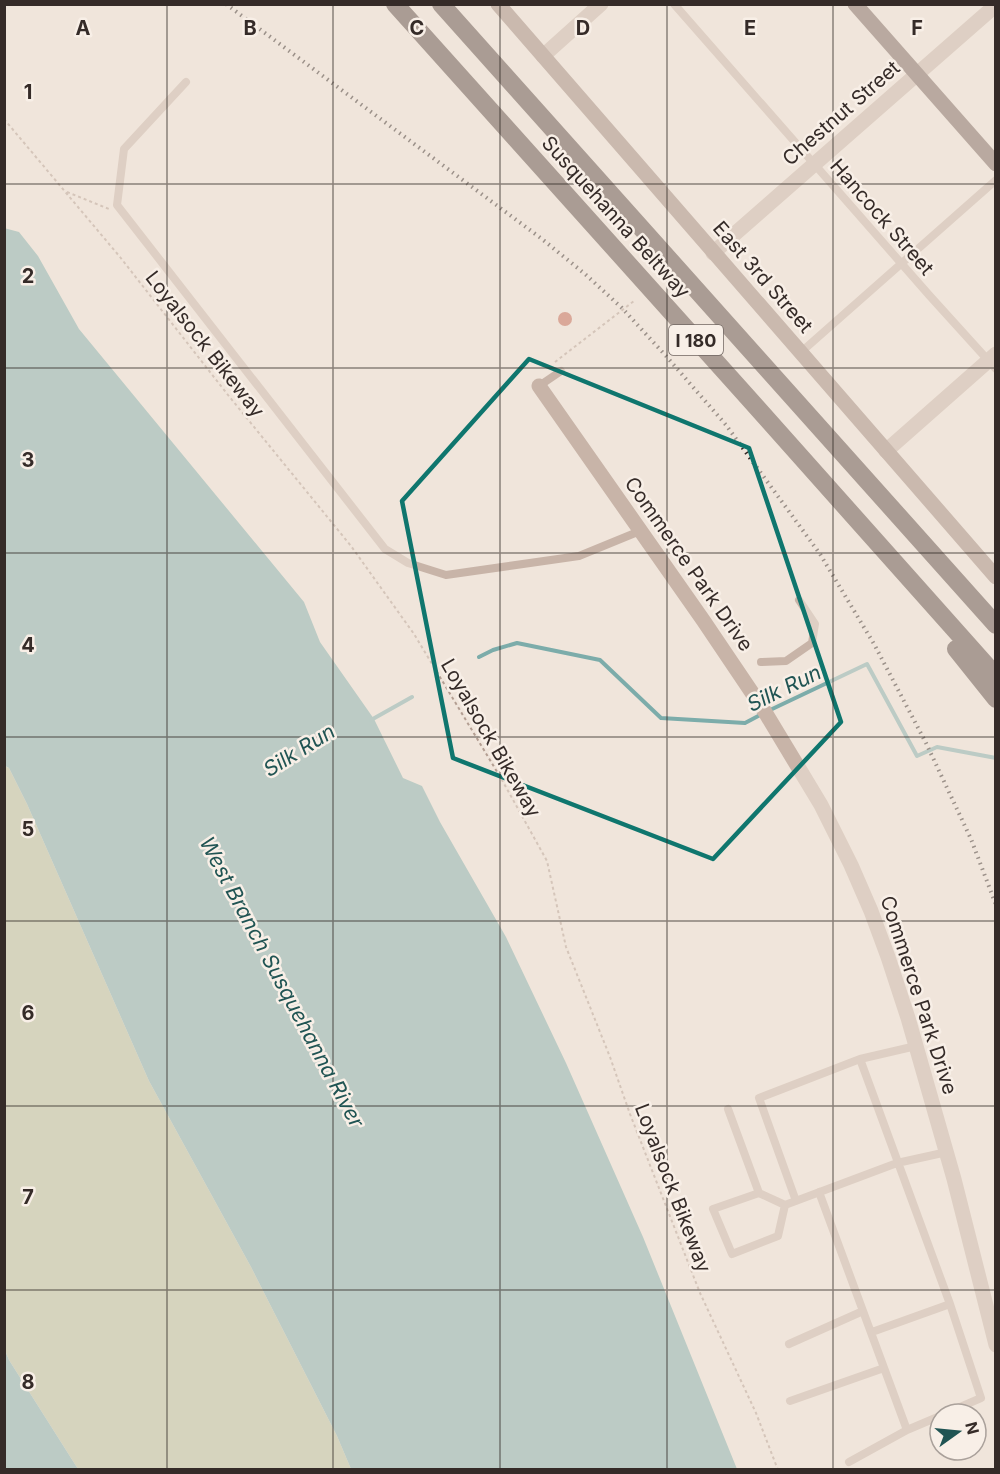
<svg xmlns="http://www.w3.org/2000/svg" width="1000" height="1474" font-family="Inter,sans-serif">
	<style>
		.green { fill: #b6be9c }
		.water { fill: #7cacaa }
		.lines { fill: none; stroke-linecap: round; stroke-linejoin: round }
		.stream { stroke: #7cacaa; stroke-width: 4 }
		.building { fill: #bf5d4a }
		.path { stroke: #b39e92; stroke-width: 2; stroke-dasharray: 3 3; stroke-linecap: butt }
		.service { stroke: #c8b4a8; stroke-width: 8 }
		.minor { stroke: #c8b4a8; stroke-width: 15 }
		.secondary { stroke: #9b8379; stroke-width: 15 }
		.primary { stroke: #76615a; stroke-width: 15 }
		.motorway { stroke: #55443f; stroke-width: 18 }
		.rail { stroke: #352b28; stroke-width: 4; stroke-dasharray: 1.5 4.5; stroke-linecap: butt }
		.marked { fill: none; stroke: #0f766e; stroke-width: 4.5; stroke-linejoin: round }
		.grid { fill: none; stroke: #352b28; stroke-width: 1.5; stroke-opacity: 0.55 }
		.labels { text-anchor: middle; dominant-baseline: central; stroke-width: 5; stroke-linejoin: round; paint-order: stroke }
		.shield { fill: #f8efe7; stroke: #706661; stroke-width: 1.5 }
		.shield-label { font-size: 18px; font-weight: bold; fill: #352b28 }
		.street-label { font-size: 20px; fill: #352b28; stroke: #f8efe7 }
		.water-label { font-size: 21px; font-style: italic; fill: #205453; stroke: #f8efe7 }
		.grid-label { font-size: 20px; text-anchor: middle; font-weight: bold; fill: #352b28; stroke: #f8efe7; stroke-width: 5; stroke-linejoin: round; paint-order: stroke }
	</style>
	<rect width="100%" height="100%" fill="#f0e5db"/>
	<!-- green -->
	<path class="green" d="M 4,766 L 9,768 L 27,804 L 149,1081 L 251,1267 L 337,1436 L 351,1469 L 78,1469 L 9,1360 L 4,1348 Z"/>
	<!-- water -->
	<path class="water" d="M 4,228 L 19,232 L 38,256 L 79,329 L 304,602 L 320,642 L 374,719 L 403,778 L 422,786 L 440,822 L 506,937 L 566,1063 L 643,1237 L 737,1469 L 351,1469 L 337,1436 L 251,1267 L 149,1081 L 27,804 L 9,768 L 5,766 Z
		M 4,1348 L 9,1360 L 78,1469 L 5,1469 Z"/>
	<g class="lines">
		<!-- stream -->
		<path class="stream" d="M 479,657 L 493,650 L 517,643 L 600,660 L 661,718 L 745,723 L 762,714
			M 768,711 L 867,664 L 917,756 L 937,747 L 996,758
			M 371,720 L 412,697"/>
	</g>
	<!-- building -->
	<path class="building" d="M558 319a7 7 0 1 1 14 0a7 7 0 1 1-14 0Z"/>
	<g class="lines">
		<!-- path -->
		<path class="path" d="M 4,119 L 120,257 L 228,395 L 351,546 L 414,634 L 502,780 L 547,861 L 566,947 L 610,1057 L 630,1114 L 700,1293 L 756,1413 L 778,1470
			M 67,192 L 109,209
			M 555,362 L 634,301"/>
		<!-- service -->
		<path class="service" d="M 674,4 L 929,295 L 996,369
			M 186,82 L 124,149 L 117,205 L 385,549 L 408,563 L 446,575 L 579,556 L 640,531
			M 800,353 L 996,180
			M 539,386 L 561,371
			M 761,662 L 786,661 L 812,643 L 815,624 L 799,600
			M 860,1059 L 950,1304 L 981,1398 L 944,1414
			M 728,1109 L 759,1193
			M 819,1192 L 907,1430 L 940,1416
			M 796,1201 L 759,1098 L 860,1059 L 916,1046
			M 785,1205 L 778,1236 L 732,1254 L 713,1209 L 759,1193 L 785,1205 L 897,1163 L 947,1152
			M 872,1332 L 950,1304
			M 789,1344 L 863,1311
			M 790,1401 L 884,1368
			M 849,1462 L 907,1430"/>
		<!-- minor -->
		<path class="minor" d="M 543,56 L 601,4
			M 713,253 L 996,5
			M 539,386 L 703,620 L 765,712 L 821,805 L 851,865 L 871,911 L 888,957 L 908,1018 L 954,1179 L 996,1345
			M 886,451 L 996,354"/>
		<!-- secondary -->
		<path class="secondary" d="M 498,4 L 996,577"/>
		<!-- primary -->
		<path class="primary" d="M 855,4 L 996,164"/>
		<!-- motorway -->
		<path class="motorway" d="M 395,4 L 743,392 L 996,676
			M 441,4 L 996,625
			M 956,649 L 996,699"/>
		<!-- rail -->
		<path class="rail" d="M 226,4 L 542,239 L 585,274 L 622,308 L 666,356 L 726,425 L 820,554 L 874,644 L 926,743 L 971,839 L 996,905"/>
	</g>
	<!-- marked area -->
	<path d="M0 0H1000V1474H0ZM 529,359 L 749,448 L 841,722 L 713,859 L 453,758 L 402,501 Z" fill="#f0e5db" fill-opacity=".55" fill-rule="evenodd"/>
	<path class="marked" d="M 529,359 L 749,448 L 841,722 L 713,859 L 453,758 L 402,501 Z"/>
	<!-- grid -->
	<path class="grid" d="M 167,4 L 167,1470M 333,4 L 333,1470M 500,4 L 500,1470M 667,4 L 667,1470M 833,4 L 833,1470M 4,184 L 996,184M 4,368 L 996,368M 4,553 L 996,553M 4,737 L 996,737M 4,921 L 996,921M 4,1106 L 996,1106M 4,1290 L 996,1290"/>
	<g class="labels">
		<!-- shield labels -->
		<rect class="shield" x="669" y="325" width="54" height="30" rx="4.5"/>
		<g class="shield-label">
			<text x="696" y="340">I 180</text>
		</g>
		<!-- street labels -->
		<g class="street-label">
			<text transform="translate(841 113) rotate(-41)">Chestnut Street</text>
			<text transform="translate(616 217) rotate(48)">Susquehanna Beltway</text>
			<text transform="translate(882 217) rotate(49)">Hancock Street</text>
			<text transform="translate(763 277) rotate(49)">East 3rd Street</text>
			<text transform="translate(205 344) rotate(52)">Loyalsock Bikeway</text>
			<text transform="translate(689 564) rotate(55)">Commerce Park Drive</text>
			<text transform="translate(491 738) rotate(60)">Loyalsock Bikeway</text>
			<text transform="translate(919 995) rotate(72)">Commerce Park Drive</text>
			<text transform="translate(673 1188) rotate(69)">Loyalsock Bikeway</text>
		</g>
		<!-- water labels -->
		<g class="water-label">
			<text transform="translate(784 688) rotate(-26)">Silk Run</text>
			<text transform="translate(299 750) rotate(-32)">Silk Run</text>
			<text transform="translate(282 982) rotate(62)">West Branch Susquehanna River</text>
		</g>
	</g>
	<g class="grid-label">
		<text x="83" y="35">A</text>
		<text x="250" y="35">B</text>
		<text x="417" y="35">C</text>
		<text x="583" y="35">D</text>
		<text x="750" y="35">E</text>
		<text x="917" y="35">F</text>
		<text x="28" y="99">1</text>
		<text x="28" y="283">2</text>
		<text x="28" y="467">3</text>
		<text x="28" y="652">4</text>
		<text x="28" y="836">5</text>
		<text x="28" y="1020">6</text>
		<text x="28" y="1204">7</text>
		<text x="28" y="1389">8</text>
	</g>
	<!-- border -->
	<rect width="1000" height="1474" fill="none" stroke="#352b28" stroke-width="12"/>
	<!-- north arrow -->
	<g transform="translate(958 1432) rotate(75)"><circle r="28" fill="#f8efe7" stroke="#aaa19b" stroke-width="1.5"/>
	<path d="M0-4.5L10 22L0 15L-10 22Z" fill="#205453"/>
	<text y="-9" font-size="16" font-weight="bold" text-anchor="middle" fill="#352b28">N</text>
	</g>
</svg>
